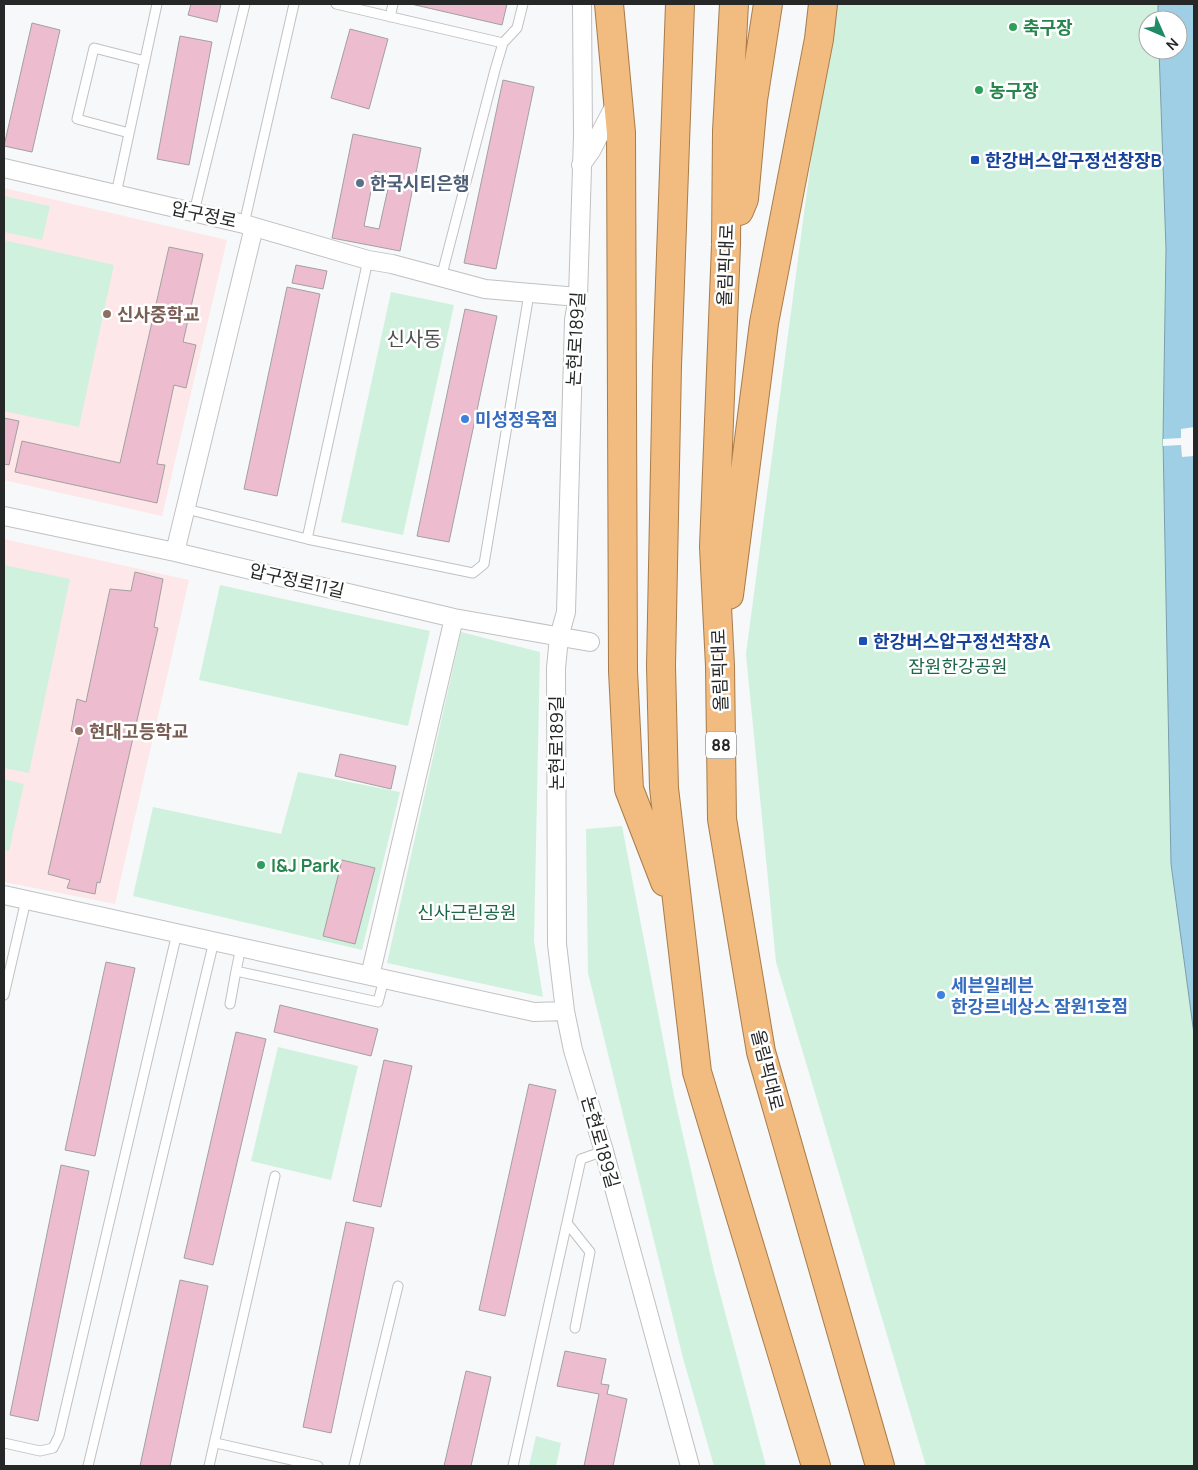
<svg xmlns="http://www.w3.org/2000/svg" width="1198" height="1470" font-family="Manrope,'Noto Sans KR',sans-serif">
	<style>
		.education { fill: #fde7e9 }
		.green { fill: #d1f1df }
		.water { fill: #9fcfe5; stroke: #7b9dac }
		.pier { fill: #f6f8f9 }
		.building { fill: #edbdcf; stroke: #a2a0a0; fill-rule: evenodd }
		.lines { fill: none; stroke-linecap: round; stroke-linejoin: round }
		.service-casing { stroke: #c0c1c3; stroke-width: 11 }
		.minor-casing { stroke: #c0c1c3; stroke-width: 20 }
		.trunk-casing { stroke: #a87c4b; stroke-width: 30 }
		.service { stroke: #fff; stroke-width: 9 }
		.minor { stroke: #fff; stroke-width: 18 }
		.trunk { stroke: #f2bb7f; stroke-width: 28 }
		.leisure-dot { fill: #2e9e5b; stroke: #fff; stroke-width: 2 }
		.transit-dot { fill: #1a4fb4; stroke: #fff; stroke-width: 2 }
		.service-dot { fill: #5c6f8a; stroke: #fff; stroke-width: 2 }
		.education-dot { fill: #8d6e63; stroke: #fff; stroke-width: 2 }
		.shop-dot { fill: #3f7fe0; stroke: #fff; stroke-width: 2 }
		.labels { text-anchor: middle; dominant-baseline: central; stroke-width: 5; stroke-linejoin: round; paint-order: stroke }
		.shield { fill: #fff; stroke: #676868; stroke-width: 1 }
		.shield-label { font-size: 16px; font-weight: bold; fill: #262727 }
		.leisure-label { font-size: 18px; font-weight: bold; fill: #27864d; stroke: #fff; text-anchor: start }
		.transit-label { font-size: 18px; font-weight: bold; fill: #164399; stroke: #fff; text-anchor: start }
		.service-label { font-size: 18px; font-weight: bold; fill: #4e5e75; stroke: #fff; text-anchor: start }
		.street-label { font-size: 18px; fill: #262727; stroke: #fff }
		.education-label { font-size: 18px; font-weight: bold; fill: #785e54; stroke: #fff; text-anchor: start }
		.shop-label { font-size: 18px; font-weight: bold; fill: #366cbe; stroke: #fff; text-anchor: start }
		.park-label { font-size: 18px; fill: #1b6647; stroke: #fff }
		.quarter-label { font-size: 20px; fill: #4c4e4f; stroke: #fff }
	</style>
	<rect width="100%" height="100%" fill="#f6f8f9"/>
	<!-- education -->
	<path class="education" d="M 4,188 L 227,240 L 162,516 L 4,480 Z
		M 4,539 L 189,580 L 115,904 L 4,882 Z"/>
	<!-- green -->
	<path class="green" d="M 827,4 L 1158,4 L 1158,20 L 1148,20 L 1148,50 L 1159,50 L 1166,249 L 1163,439 L 1171,864 L 1194,1034 L 1194,1466 L 926,1466 L 776,962 L 746,654 L 818,107 Z
		M 4,196 L 50,206 L 42,240 L 4,232 Z
		M 4,240 L 114,265 L 79,427 L 4,411 Z
		M 391,292 L 454,305 L 403,535 L 341,522 Z
		M 4,565 L 70,579 L 29,773 L 4,768 Z
		M 220,585 L 430,631 L 408,726 L 199,680 Z
		M 461,632 L 540,652 L 534,941 L 543,997 L 387,963 Z
		M 298,772 L 400,792 L 362,950 L 133,896 L 153,807 L 281,834 Z
		M 4,779 L 24,784 L 9,851 L 4,850 Z
		M 622,826 L 674,1096 L 714,1271 L 766,1466 L 714,1466 L 683,1358 L 588,973 L 586,829 Z
		M 278,1047 L 358,1066 L 331,1180 L 251,1161 Z
		M 536,1436 L 561,1443 L 556,1466 L 529,1466 Z"/>
	<!-- water -->
	<path class="water" d="M 1158,4 L 1194,4 L 1194,1034 L 1171,864 L 1163,439 L 1166,249 L 1159,50 L 1178,50 L 1178,20 L 1158,20 Z"/>
	<!-- pier -->
	<path class="pier" d="M 1194,427 L 1194,456 L 1182,457 L 1181,445 L 1163,446 L 1163,439 L 1181,438 L 1181,429 Z"/>
	<!-- building -->
	<path class="building" d="M 191,4 L 221,4 L 217,22 L 188,15 Z
		M 411,4 L 507,4 L 502,25 Z
		M 32,23 L 60,30 L 32,152 L 4,146 Z
		M 350,29 L 388,39 L 369,109 L 331,98 Z
		M 180,36 L 212,42 L 189,165 L 157,159 Z
		M 503,80 L 534,87 L 496,269 L 464,263 Z
		M 353,134 L 421,148 L 400,251 L 332,238 ZM 375,171 L 391,175 L 379,229 L 364,226 Z
		M 169,247 L 203,254 L 183,342 L 196,345 L 186,388 L 174,385 L 157,464 L 165,465 L 157,503 L 15,472 L 22,441 L 120,463 Z
		M 296,265 L 327,271 L 323,289 L 292,283 Z
		M 287,287 L 320,294 L 277,496 L 244,489 Z
		M 465,309 L 497,316 L 449,542 L 417,536 Z
		M 4,418 L 19,421 L 9,465 L 4,464 Z
		M 135,572 L 163,579 L 154,627 L 158,628 L 100,883 L 97,882 L 95,894 L 67,888 L 70,880 L 48,874 L 80,734 L 71,731 L 77,699 L 86,702 L 110,589 L 131,591 Z
		M 340,754 L 396,766 L 391,789 L 335,776 Z
		M 342,860 L 375,868 L 355,944 L 323,936 Z
		M 106,962 L 135,968 L 95,1156 L 65,1150 Z
		M 280,1005 L 378,1029 L 371,1056 L 274,1032 Z
		M 236,1032 L 266,1039 L 213,1265 L 184,1258 Z
		M 384,1060 L 412,1066 L 381,1207 L 353,1201 Z
		M 529,1084 L 556,1090 L 505,1316 L 479,1310 Z
		M 61,1165 L 89,1171 L 38,1421 L 10,1415 Z
		M 346,1222 L 374,1228 L 331,1433 L 303,1427 Z
		M 180,1280 L 208,1286 L 170,1466 L 140,1466 Z
		M 565,1351 L 606,1359 L 601,1384 L 609,1385 L 607,1394 L 627,1399 L 613,1466 L 584,1466 L 599,1394 L 557,1386 Z
		M 466,1371 L 491,1377 L 471,1466 L 444,1466 Z"/>
	<g class="lines">
		<defs>
			<path id="service" d="M 336,4 L 503,43
				M 390,17 L 393,4
				M 129,133 L 77,119 L 94,48 L 145,61
				M 116,194 L 157,4
				M 194,212 L 245,4
				M 244,224 L 294,4
				M 368,260 L 307,539 L 473,573 L 484,564 L 529,294
				M 441,278 L 495,70 L 503,43 L 517,28 L 523,4
				M 186,509 L 307,539
				M 241,947 L 236,971 L 378,1002 L 384,979
				M 4,995 L 26,900
				M 230,1004 L 236,971
				M 567,1223 L 590,1252 L 575,1328
				M 4,1443 L 40,1451 L 53,1448 L 59,1436 L 177,933
				M 216,1443 L 318,1466
				M 88,1466 L 214,941
				M 209,1466 L 275,1176
				M 354,1466 L 398,1286
				M 513,1466 L 581,1159 L 604,1151"/>
			<path id="minor" d="M 582,4 L 583,136 L 578,297 L 574,320 L 566,612 L 559,637 L 556,668 L 557,944 L 565,1011 L 573,1050 L 604,1151 L 690,1466
				M 581,165 L 591,151 L 616,103
				M 4,168 L 244,224 L 368,260 L 392,264 L 485,289 L 578,297
				M 4,516 L 175,552 L 454,618 L 590,642
				M 175,552 L 254,227
				M 4,895 L 534,1012 L 565,1011
				M 370,976 L 454,618"/>
			<path id="trunk" d="M 609,4 L 621,133 L 623,671 L 629,789 L 665,882
				M 680,4 L 667,366 L 661,666 L 664,788 L 697,1072 L 816,1466
				M 734,4 L 727,131 L 726,245 L 714,547 L 720,666 L 722,819 L 761,1052 L 880,1466
				M 739,211 L 744,199 L 753,100 L 768,4
				M 729,595 L 764,323 L 819,39 L 823,4"/>
		</defs>
		<!-- service casing -->
		<use href="#service" class="service-casing"/>
		<!-- minor casing -->
		<use href="#minor" class="minor-casing"/>
		<!-- trunk casing -->
		<use href="#trunk" class="trunk-casing"/>
		<!-- service -->
		<use href="#service" class="service"/>
		<!-- minor -->
		<use href="#minor" class="minor"/>
		<!-- trunk -->
		<use href="#trunk" class="trunk"/>
	</g>
	<!-- markers -->
	<g class="leisure-dot">
		<circle cx="1013" cy="27" r="5"/>
		<circle cx="979" cy="90" r="5"/>
		<circle cx="261" cy="865" r="5"/>
	</g>
	<g class="transit-dot">
		<rect x="970" y="155" width="10" height="10" rx="2.5"/>
		<rect x="858" y="636" width="10" height="10" rx="2.5"/>
	</g>
	<circle class="service-dot" cx="360" cy="183" r="5"/>
	<g class="education-dot">
		<circle cx="107" cy="314" r="5"/>
		<circle cx="79" cy="731" r="5"/>
	</g>
	<g class="shop-dot">
		<circle cx="465" cy="419" r="5"/>
		<circle cx="941" cy="995" r="5"/>
	</g>
	<g class="labels">
		<!-- shield labels -->
		<rect class="shield" x="706" y="731.5" width="30" height="27" rx="4"/>
		<g class="shield-label">
			<text x="721" y="745">88</text>
		</g>
		<!-- leisure labels -->
		<g class="leisure-label">
			<text x="1023" y="27">축구장</text>
			<text x="989" y="90">농구장</text>
			<text x="271" y="865">I&amp;J Park</text>
		</g>
		<!-- transit labels -->
		<g class="transit-label">
			<text x="985" y="160">한강버스압구정선창장B</text>
			<text x="873" y="641">한강버스압구정선착장A</text>
		</g>
		<!-- service labels -->
		<g class="service-label">
			<text x="370" y="183">한국시티은행</text>
		</g>
		<!-- street labels -->
		<g class="street-label">
			<text transform="translate(204 214) rotate(12)">압구정로</text>
			<text transform="translate(725 265) rotate(-88)">올림픽대로</text>
			<text transform="translate(575 339) rotate(-87)">논현로189길</text>
			<text transform="translate(297 580) rotate(13)">압구정로11길</text>
			<text transform="translate(719 670) rotate(-92)">올림픽대로</text>
			<text transform="translate(556 743) rotate(-90)">논현로189길</text>
			<text transform="translate(768 1070) rotate(76)">올림픽대로</text>
			<text transform="translate(601 1142) rotate(74)">논현로189길</text>
		</g>
		<!-- education labels -->
		<g class="education-label">
			<text x="117" y="314">신사중학교</text>
			<text x="89" y="731">현대고등학교</text>
		</g>
		<!-- shop labels -->
		<g class="shop-label">
			<text x="475" y="419">미성정육점</text>
			<text x="951" y="985">세븐일레븐<tspan x="951" dy="21">한강르네상스 잠원1호점</tspan></text>
		</g>
		<!-- park labels -->
		<g class="park-label">
			<text x="958" y="666">잠원한강공원</text>
			<text x="467" y="912">신사근린공원</text>
		</g>
		<!-- quarter labels -->
		<g class="quarter-label">
			<text x="414" y="338">신사동</text>
		</g>
	</g>
	<!-- border -->
	<rect width="1198" height="1470" fill="none" stroke="#262727" stroke-width="10"/>
	<!-- north arrow -->
	<g transform="translate(1163 35) rotate(135)"><circle r="24" fill="#ffffff" stroke="#a8a9a9"/>
	<path d="M0-4L9 19L0 12L-9 19Z" fill="#208966"/>
	<text y="-8" font-size="14" font-weight="bold" text-anchor="middle" fill="#262727">N</text>
	</g>
</svg>
